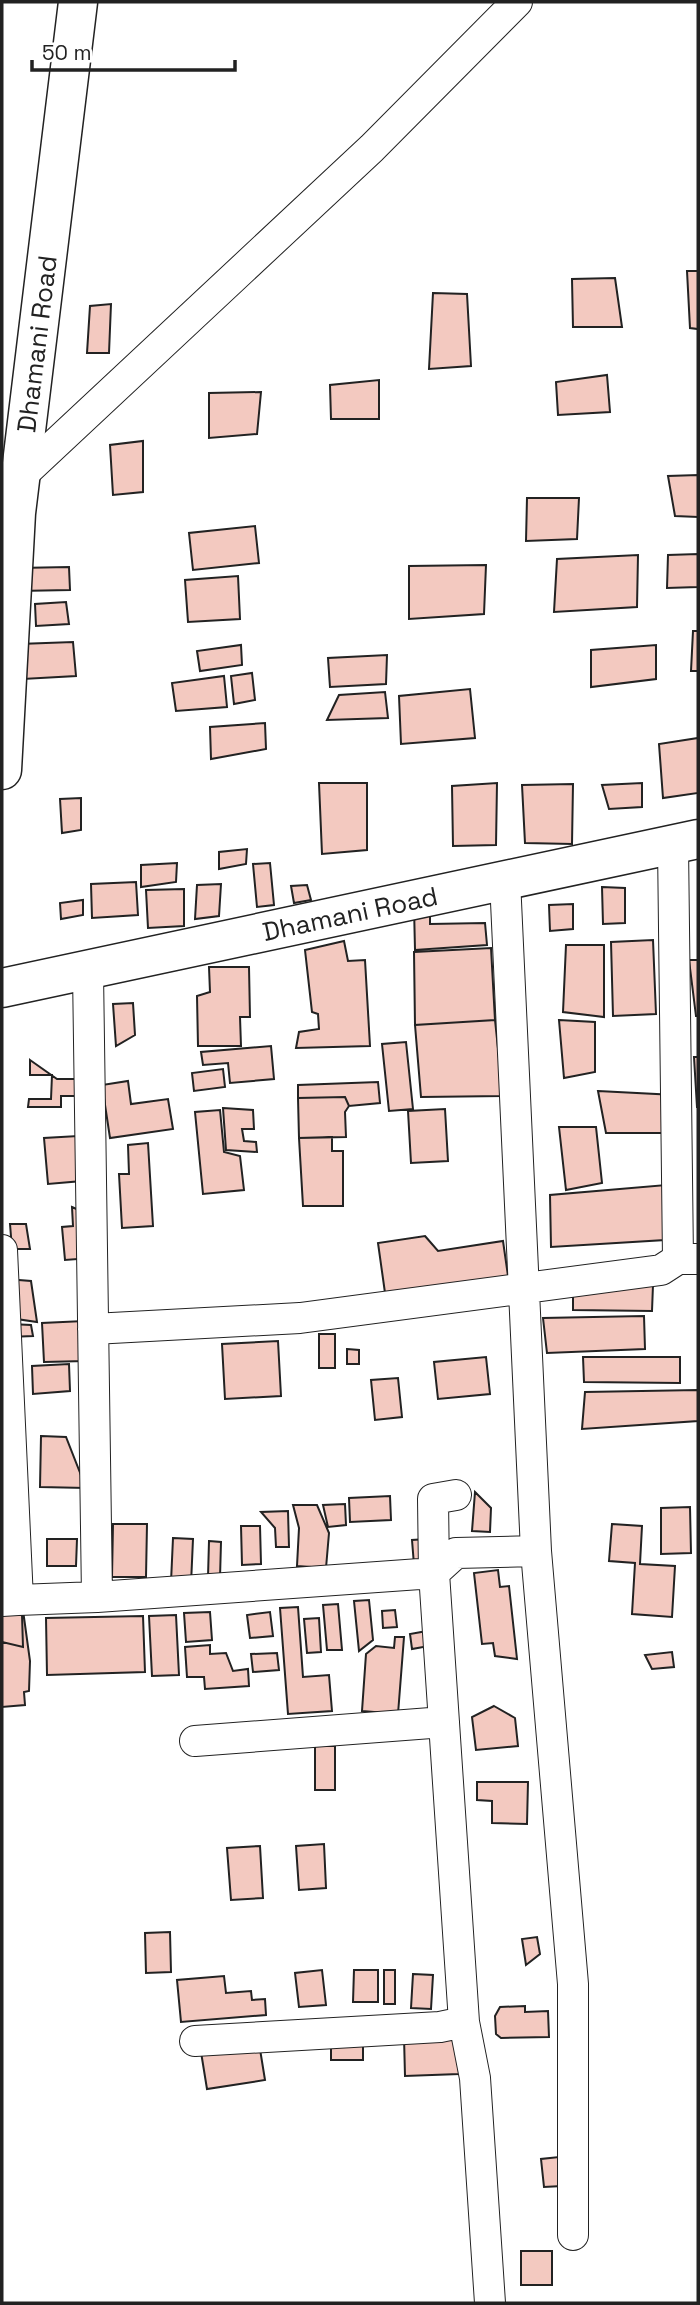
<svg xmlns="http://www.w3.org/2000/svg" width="700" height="2305" font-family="'Space Grotesk',sans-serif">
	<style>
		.building { fill: #f3c9c0; stroke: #222; stroke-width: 2 }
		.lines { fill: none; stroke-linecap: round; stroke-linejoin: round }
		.minor-casing { stroke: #222; stroke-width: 32 }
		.major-casing { stroke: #222; stroke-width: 41 }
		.minor { stroke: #fff; stroke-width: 30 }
		.major { stroke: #fff; stroke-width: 38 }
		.labels { text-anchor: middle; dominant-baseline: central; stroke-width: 5; stroke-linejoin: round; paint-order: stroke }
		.street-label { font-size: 26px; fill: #222; stroke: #fff }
	</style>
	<rect width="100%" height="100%" fill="#fff"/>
	<!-- building -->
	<path class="building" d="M 687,271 L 698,271 L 698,329 L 690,328 Z
		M 615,278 L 622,327 L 573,327 L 572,279 Z
		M 433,293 L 467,294 L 471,366 L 429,369 Z
		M 111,304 L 109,353 L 87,353 L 90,306 Z
		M 607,375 L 610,412 L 558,415 L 556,382 Z
		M 379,380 L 379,419 L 331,419 L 330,385 Z
		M 261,392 L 257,434 L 209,438 L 209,393 Z
		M 143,441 L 143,492 L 113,495 L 110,445 Z
		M 698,475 L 698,517 L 675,516 L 668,476 Z
		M 527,498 L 579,498 L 577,539 L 526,541 Z
		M 255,526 L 259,563 L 193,570 L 189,533 Z
		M 698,554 L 698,587 L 667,588 L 668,555 Z
		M 638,555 L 637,607 L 554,612 L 557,559 Z
		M 486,565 L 484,614 L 409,619 L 409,566 Z
		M 69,567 L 70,590 L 18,591 L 18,568 Z
		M 238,576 L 240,619 L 188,622 L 185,580 Z
		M 66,602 L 69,624 L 36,626 L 35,604 Z
		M 693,631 L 698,631 L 698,671 L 691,671 Z
		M 73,642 L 76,676 L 23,679 L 19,644 Z
		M 241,645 L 242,665 L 200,671 L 197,651 Z
		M 656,645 L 656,679 L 591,687 L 591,650 Z
		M 387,655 L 386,684 L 330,687 L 328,658 Z
		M 252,673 L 255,700 L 234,704 L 231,676 Z
		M 224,676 L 227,707 L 176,711 L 172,683 Z
		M 470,689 L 475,738 L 401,744 L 399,696 Z
		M 385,692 L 388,718 L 327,720 L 339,695 Z
		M 265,723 L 266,749 L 211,759 L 210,727 Z
		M 698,738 L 698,793 L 663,798 L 659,744 Z
		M 319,783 L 367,783 L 367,850 L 322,854 Z
		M 497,783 L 496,845 L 453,846 L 452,786 Z
		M 642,783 L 642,807 L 609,809 L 602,785 Z
		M 573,784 L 572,844 L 525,843 L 522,785 Z
		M 81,798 L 81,830 L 62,833 L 60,799 Z
		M 247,849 L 246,864 L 219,869 L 219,852 Z
		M 177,863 L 176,882 L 141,887 L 141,865 Z
		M 270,863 L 274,905 L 257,907 L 253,864 Z
		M 136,882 L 138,915 L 92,918 L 91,884 Z
		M 221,884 L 219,916 L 195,919 L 197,885 Z
		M 307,885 L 311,900 L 294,903 L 291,886 Z
		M 602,887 L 625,888 L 625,923 L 603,924 Z
		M 184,889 L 184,926 L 148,928 L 146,890 Z
		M 83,900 L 83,915 L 61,919 L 60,903 Z
		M 573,904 L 573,929 L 550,931 L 549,905 Z
		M 414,907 L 430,908 L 430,924 L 485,923 L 487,945 L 415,950 Z
		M 653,940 L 656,1014 L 613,1016 L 611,942 Z
		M 344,941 L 348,961 L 365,960 L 370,1046 L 296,1048 L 299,1032 L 319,1029 L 318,1014 L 312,1012 L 305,950 Z
		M 566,945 L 604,945 L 604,1017 L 563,1012 Z
		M 491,948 L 495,1020 L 415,1025 L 414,952 Z
		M 689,960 L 698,960 L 698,1016 L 696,1016 Z
		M 209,967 L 249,967 L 250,1017 L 240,1017 L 241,1046 L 198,1046 L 197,996 L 210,992 Z
		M 133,1003 L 135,1035 L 116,1046 L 113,1004 Z
		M 495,1020 L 503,1096 L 421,1097 L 415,1025 Z
		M 559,1020 L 595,1022 L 595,1072 L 564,1078 Z
		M 406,1042 L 413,1109 L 389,1111 L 382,1044 Z
		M 271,1046 L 274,1079 L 230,1083 L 228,1063 L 203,1065 L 201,1052 Z
		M 694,1057 L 698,1057 L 698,1107 L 697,1107 Z
		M 30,1060 L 57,1079 L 79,1079 L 79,1096 L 61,1096 L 61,1107 L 28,1107 L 29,1099 L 51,1099 L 52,1075 L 30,1075 Z
		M 223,1069 L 225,1087 L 194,1091 L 192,1073 Z
		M 128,1081 L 131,1104 L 168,1099 L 173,1129 L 110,1138 L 102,1085 Z
		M 378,1082 L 380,1103 L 349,1106 L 345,1097 L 298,1098 L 298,1085 Z
		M 598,1091 L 675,1095 L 676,1133 L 606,1133 Z
		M 345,1097 L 349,1106 L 345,1112 L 346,1137 L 299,1138 L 298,1098 Z
		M 223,1108 L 253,1110 L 254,1129 L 242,1129 L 244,1141 L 256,1142 L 257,1152 L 226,1150 Z
		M 445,1109 L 448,1161 L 411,1163 L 408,1111 Z
		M 220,1110 L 224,1152 L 240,1156 L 244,1190 L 203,1194 L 195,1112 Z
		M 559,1127 L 596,1127 L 602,1183 L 566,1190 Z
		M 78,1136 L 82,1181 L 48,1184 L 44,1138 Z
		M 332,1137 L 332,1151 L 343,1151 L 343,1206 L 303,1206 L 299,1138 Z
		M 148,1143 L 153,1226 L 122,1228 L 119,1174 L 129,1174 L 128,1145 Z
		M 666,1185 L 665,1240 L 551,1247 L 550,1195 Z
		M 72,1207 L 101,1220 L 104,1257 L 65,1260 L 62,1227 L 73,1226 Z
		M 10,1224 L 26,1224 L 30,1249 L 12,1249 Z
		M 425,1236 L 438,1251 L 503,1241 L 509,1283 L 386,1300 L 378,1243 Z
		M 6,1279 L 31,1281 L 37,1322 L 10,1318 Z
		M 653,1285 L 652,1311 L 573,1310 L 573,1288 Z
		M 644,1316 L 645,1349 L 547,1353 L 543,1318 Z
		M 84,1321 L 85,1361 L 44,1362 L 42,1323 Z
		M 10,1324 L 31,1325 L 33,1336 L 9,1337 Z
		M 319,1334 L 335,1334 L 335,1368 L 319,1368 Z
		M 278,1341 L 281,1396 L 225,1399 L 222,1344 Z
		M 347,1349 L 359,1350 L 359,1364 L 347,1364 Z
		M 486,1357 L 490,1394 L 438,1399 L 434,1362 Z
		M 583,1357 L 680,1357 L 680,1383 L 584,1382 Z
		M 69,1364 L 70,1391 L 33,1394 L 32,1366 Z
		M 398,1378 L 402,1417 L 375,1420 L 371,1380 Z
		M 698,1390 L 698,1421 L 582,1429 L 585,1392 Z
		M 41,1436 L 66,1437 L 86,1488 L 40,1487 Z
		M 475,1492 L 491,1508 L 490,1532 L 472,1531 Z
		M 390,1496 L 391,1520 L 350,1522 L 349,1498 Z
		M 345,1504 L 346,1525 L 328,1527 L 323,1505 Z
		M 293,1505 L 317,1505 L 329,1533 L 326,1568 L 297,1566 L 299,1528 Z
		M 690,1507 L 691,1553 L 661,1554 L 661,1508 Z
		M 288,1511 L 289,1547 L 276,1547 L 275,1528 L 261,1512 Z
		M 113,1524 L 147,1524 L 146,1577 L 112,1577 Z
		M 612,1524 L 642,1526 L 640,1564 L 675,1566 L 672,1617 L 632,1614 L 635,1563 L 609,1561 Z
		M 241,1526 L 260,1526 L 261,1564 L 242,1565 Z
		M 173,1538 L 193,1539 L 191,1584 L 171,1582 Z
		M 47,1539 L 77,1539 L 76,1566 L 47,1566 Z
		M 427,1539 L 429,1564 L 414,1565 L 412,1540 Z
		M 209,1541 L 221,1542 L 220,1578 L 208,1577 Z
		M 498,1570 L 500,1587 L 509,1586 L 517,1659 L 495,1656 L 493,1643 L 482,1644 L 474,1573 Z
		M 369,1600 L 373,1640 L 359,1651 L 354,1601 Z
		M 2,1601 L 19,1604 L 17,1615 L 22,1615 L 23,1647 L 2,1642 Z
		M 2,1601 L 22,1603 L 30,1661 L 29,1691 L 24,1692 L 25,1705 L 2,1707 Z
		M 338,1604 L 342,1650 L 327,1650 L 323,1605 Z
		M 298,1607 L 303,1677 L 329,1675 L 332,1711 L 288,1714 L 280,1608 Z
		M 395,1610 L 397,1627 L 383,1628 L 382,1611 Z
		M 210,1612 L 212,1640 L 186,1642 L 184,1613 Z
		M 270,1612 L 273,1636 L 250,1638 L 247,1615 Z
		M 176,1615 L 179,1675 L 152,1676 L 149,1616 Z
		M 143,1616 L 145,1672 L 47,1675 L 46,1618 Z
		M 319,1618 L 321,1652 L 307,1653 L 304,1619 Z
		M 427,1631 L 429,1646 L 412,1649 L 410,1634 Z
		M 395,1637 L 404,1637 L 398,1714 L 362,1711 L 366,1654 L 376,1646 L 394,1648 Z
		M 210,1645 L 210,1654 L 226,1653 L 233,1671 L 248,1669 L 249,1686 L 205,1689 L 204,1677 L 187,1677 L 185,1647 Z
		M 672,1652 L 674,1667 L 652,1669 L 645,1655 Z
		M 277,1653 L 279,1670 L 253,1672 L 251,1654 Z
		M 494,1706 L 515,1718 L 518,1746 L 476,1750 L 472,1717 Z
		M 315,1746 L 335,1746 L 335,1790 L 315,1790 Z
		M 477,1782 L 528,1782 L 527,1824 L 492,1823 L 492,1801 L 477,1800 Z
		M 324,1844 L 326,1888 L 299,1890 L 296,1846 Z
		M 260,1846 L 263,1898 L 231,1900 L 227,1848 Z
		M 170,1932 L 171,1972 L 146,1973 L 145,1933 Z
		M 537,1937 L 540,1954 L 526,1965 L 522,1939 Z
		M 322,1970 L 326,2005 L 299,2007 L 295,1973 Z
		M 354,1970 L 378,1970 L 378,2002 L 353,2002 Z
		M 384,1970 L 395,1970 L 395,2004 L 384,2004 Z
		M 413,1974 L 433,1975 L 431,2009 L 411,2008 Z
		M 224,1976 L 226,1993 L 251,1991 L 252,2000 L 265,1999 L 266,2015 L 181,2022 L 177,1980 Z
		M 525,2006 L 525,2012 L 548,2011 L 549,2037 L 501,2038 L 496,2034 L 495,2016 L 500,2007 Z
		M 458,2035 L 459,2074 L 405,2076 L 404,2037 Z
		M 331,2041 L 363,2041 L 363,2060 L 331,2060 Z
		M 259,2043 L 265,2080 L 207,2089 L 201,2052 Z
		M 559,2157 L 562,2186 L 544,2187 L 541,2159 Z
		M 521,2251 L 552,2251 L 552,2285 L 521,2285 Z"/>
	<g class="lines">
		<defs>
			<path id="minor" d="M 21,476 L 372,148 L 517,2
				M 673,845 L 678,1259
				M 2,1250 L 18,1600 L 2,1601
				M 93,1329 L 300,1318 L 661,1270 L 678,1259 L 698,1259
				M 456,1495 L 433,1499 L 434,1573 L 464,2022 L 475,2078 L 490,2303
				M 536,1551 L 573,1984 L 573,2235
				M 97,1597 L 434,1573 L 456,1553 L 536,1551 L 505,880
				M 18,1600 L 97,1597 L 88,972
				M 195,1741 L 444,1722
				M 195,2041 L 440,2027 L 464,2022"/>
			<path id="major" d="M 2,770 L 16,513 L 78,2
				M 2,988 L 698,839"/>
		</defs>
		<!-- minor casing -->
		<use href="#minor" class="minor-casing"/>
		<!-- major casing -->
		<use href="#major" class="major-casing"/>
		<!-- minor -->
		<use href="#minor" class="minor"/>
		<!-- major -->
		<use href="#major" class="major"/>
	</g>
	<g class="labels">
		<!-- street labels -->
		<g class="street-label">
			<text transform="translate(37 344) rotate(-83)">Dhamani Road</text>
			<text transform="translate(350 914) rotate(-12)">Dhamani Road</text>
		</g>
	</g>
	<!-- border -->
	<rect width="700" height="2305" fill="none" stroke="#222222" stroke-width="7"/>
	<!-- scale -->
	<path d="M32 60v10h203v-10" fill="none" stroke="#222222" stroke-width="3.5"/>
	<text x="42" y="60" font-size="21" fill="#222222" stroke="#ffffff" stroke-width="5" paint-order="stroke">50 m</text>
</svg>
